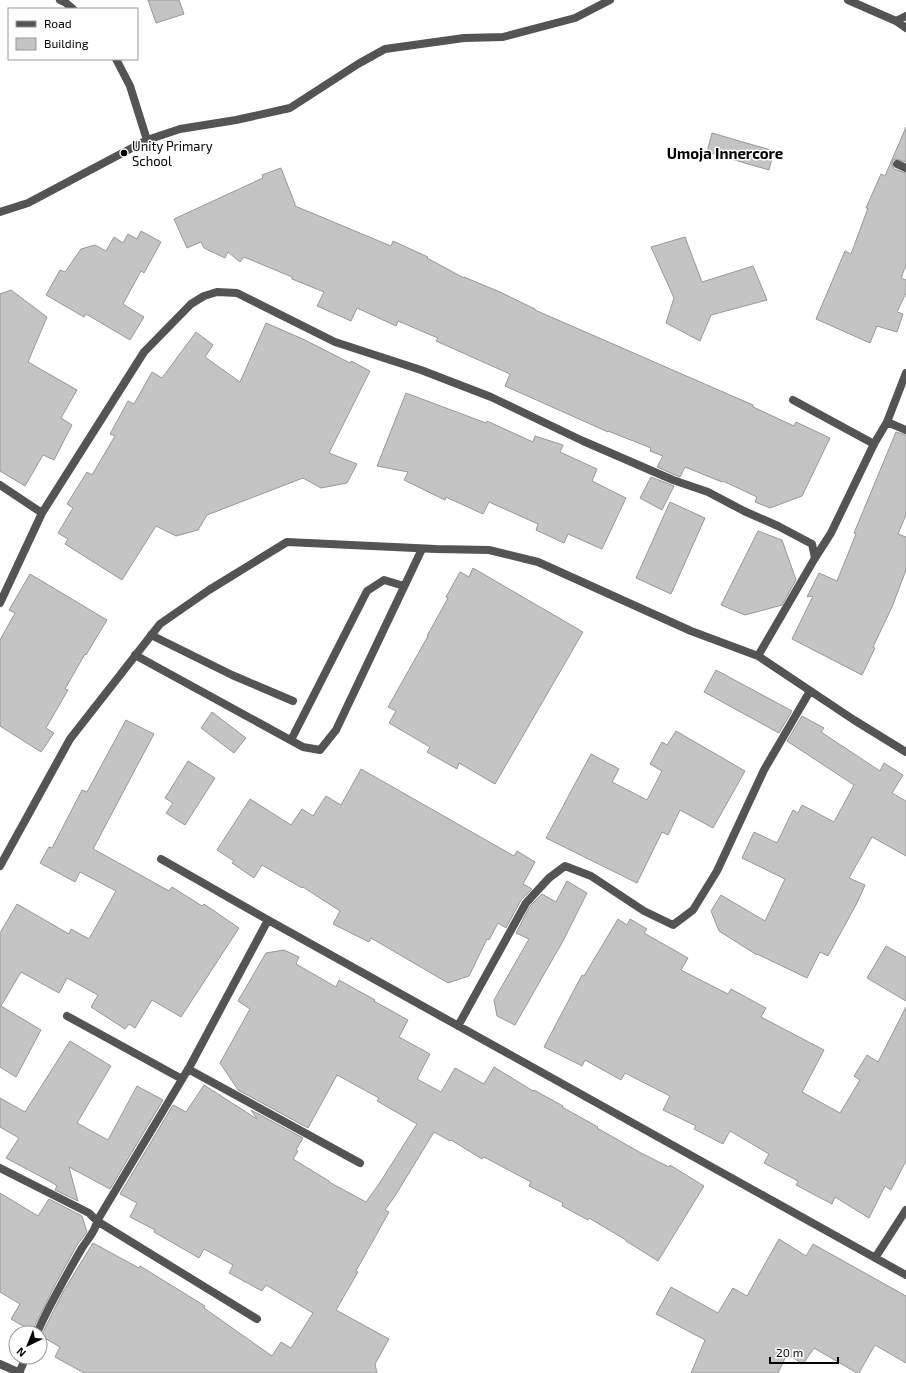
<svg xmlns="http://www.w3.org/2000/svg" width="906" height="1373" font-family="'Exo 2',sans-serif">
	<style>
		.building { fill: #c4c4c4; stroke: #989898 }
		.lines { fill: none; stroke-linecap: round; stroke-linejoin: round }
		.lane { stroke: #545454; stroke-width: 8 }
		.street { stroke: #545454; stroke-width: 8 }
		.poi-dot { fill: #000; stroke: #fff; stroke-width: 1.5 }
		.labels { text-anchor: middle; dominant-baseline: central; stroke-width: 3; stroke-linejoin: round; paint-order: stroke }
		.poi-label { font-size: 13px; fill: #000; stroke: #fff; text-anchor: start }
		.quarter-label { font-size: 15px; font-weight: bold; fill: #000; stroke: #fff }
	</style>
	<rect width="100%" height="100%" fill="#fff"/>
	<!-- building -->
	<path class="building" d="M 148,0 L 179,0 L 184,14 L 156,23 Z
		M 906,127 L 906,162 L 896,159 L 893,160 L 892,164 L 894,169 L 906,173 L 906,265 L 901,278 L 906,280 L 906,293 L 897,312 L 903,314 L 897,332 L 877,326 L 870,343 L 816,319 L 845,251 L 851,254 L 868,208 L 866,208 L 881,174 L 885,176 Z
		M 712,133 L 774,151 L 769,170 L 707,152 Z
		M 281,168 L 295,204 L 295,206 L 391,246 L 393,241 L 428,257 L 427,258 L 464,278 L 464,277 L 500,292 L 535,309 L 535,310 L 753,405 L 753,407 L 794,426 L 796,422 L 830,438 L 802,496 L 770,508 L 755,502 L 757,497 L 723,481 L 722,482 L 685,467 L 680,477 L 675,475 L 657,467 L 663,456 L 650,451 L 651,448 L 608,431 L 608,432 L 505,386 L 510,374 L 436,341 L 438,338 L 398,321 L 396,326 L 357,308 L 351,321 L 317,306 L 324,292 L 292,279 L 292,277 L 244,257 L 240,262 L 228,252 L 225,258 L 204,248 L 201,242 L 187,248 L 174,219 L 263,178 L 262,175 Z
		M 141,231 L 161,242 L 144,273 L 141,271 L 123,304 L 144,317 L 130,340 L 86,314 L 84,317 L 46,295 L 60,270 L 65,272 L 81,249 L 95,245 L 106,251 L 114,237 L 123,243 L 128,234 L 137,239 Z
		M 685,237 L 702,282 L 753,266 L 767,300 L 711,315 L 700,341 L 666,323 L 674,298 L 651,247 Z
		M 11,290 L 47,317 L 28,362 L 77,390 L 61,418 L 72,425 L 54,460 L 43,455 L 25,486 L 0,471 L 0,294 Z
		M 266,323 L 305,340 L 350,363 L 351,361 L 370,371 L 329,453 L 357,464 L 347,483 L 321,488 L 303,478 L 207,515 L 198,530 L 176,536 L 156,526 L 122,580 L 65,544 L 68,539 L 58,533 L 73,508 L 67,504 L 87,472 L 92,475 L 115,436 L 110,434 L 128,401 L 134,404 L 152,372 L 162,378 L 196,332 L 213,345 L 205,357 L 240,382 Z
		M 406,393 L 486,423 L 487,421 L 533,442 L 535,436 L 563,445 L 560,452 L 597,469 L 592,481 L 626,498 L 602,549 L 568,534 L 564,543 L 536,530 L 538,524 L 489,502 L 483,514 L 446,497 L 445,500 L 404,480 L 408,472 L 377,466 Z
		M 896,432 L 906,435 L 906,515 L 898,534 L 906,537 L 906,570 L 892,607 L 873,647 L 875,648 L 862,675 L 792,639 L 813,596 L 807,597 L 819,573 L 837,581 L 856,534 L 854,533 Z
		M 651,477 L 674,486 L 662,510 L 640,498 Z
		M 670,502 L 705,518 L 671,594 L 636,578 Z
		M 758,531 L 782,540 L 796,580 L 782,605 L 745,615 L 721,605 Z
		M 473,568 L 583,632 L 495,784 L 459,763 L 457,769 L 427,752 L 430,747 L 389,723 L 396,711 L 388,707 L 428,636 L 427,636 L 448,598 L 446,597 L 460,572 L 469,577 Z
		M 30,574 L 107,620 L 86,655 L 85,654 L 65,689 L 68,690 L 46,728 L 54,733 L 41,752 L 0,726 L 0,640 L 15,613 L 9,610 Z
		M 716,670 L 792,711 L 779,733 L 704,692 Z
		M 212,712 L 246,738 L 234,753 L 201,728 Z
		M 802,716 L 824,728 L 821,732 L 880,771 L 884,763 L 903,775 L 892,793 L 906,801 L 906,856 L 872,837 L 849,878 L 865,885 L 857,903 L 828,956 L 820,952 L 807,978 L 757,954 L 757,955 L 719,931 L 711,911 L 721,895 L 765,921 L 785,879 L 742,858 L 754,832 L 777,843 L 793,810 L 798,813 L 802,805 L 834,822 L 854,785 L 787,741 Z
		M 126,720 L 154,734 L 93,849 L 119,863 L 169,891 L 172,887 L 202,906 L 204,904 L 239,928 L 181,1017 L 152,1000 L 135,1028 L 129,1024 L 125,1029 L 91,1007 L 98,995 L 67,978 L 59,993 L 21,972 L 1,1006 L 41,1030 L 16,1077 L 0,1067 L 0,933 L 17,904 L 69,934 L 71,929 L 89,939 L 116,891 L 80,872 L 75,882 L 40,863 L 49,847 L 52,848 L 82,790 L 87,792 Z
		M 676,731 L 745,771 L 713,828 L 680,810 L 668,835 L 662,832 L 637,883 L 546,838 L 591,754 L 619,769 L 612,782 L 647,800 L 662,771 L 650,764 L 662,742 L 667,745 Z
		M 188,761 L 215,778 L 185,825 L 166,813 L 173,803 L 165,798 Z
		M 361,769 L 514,856 L 517,851 L 535,862 L 523,884 L 532,889 L 521,900 L 506,928 L 498,923 L 489,940 L 487,939 L 469,976 L 448,983 L 371,938 L 369,942 L 333,924 L 340,911 L 303,887 L 302,888 L 262,865 L 254,878 L 232,863 L 234,861 L 217,850 L 250,799 L 291,825 L 302,809 L 313,816 L 326,796 L 341,805 Z
		M 567,881 L 587,893 L 563,941 L 515,1025 L 497,1016 L 494,1000 L 529,939 L 516,933 L 530,906 L 542,894 L 556,902 Z
		M 618,919 L 627,925 L 630,919 L 647,929 L 644,933 L 688,958 L 681,970 L 728,994 L 731,989 L 766,1008 L 761,1017 L 824,1050 L 802,1092 L 840,1113 L 860,1080 L 854,1076 L 867,1055 L 878,1062 L 906,1007 L 906,1161 L 891,1190 L 885,1186 L 869,1218 L 835,1197 L 832,1204 L 796,1185 L 798,1181 L 764,1163 L 769,1154 L 730,1131 L 723,1144 L 694,1129 L 696,1126 L 663,1110 L 670,1096 L 625,1073 L 621,1080 L 585,1060 L 582,1066 L 544,1047 L 582,975 L 584,976 Z
		M 886,946 L 906,957 L 906,1001 L 867,978 Z
		M 284,950 L 299,957 L 296,964 L 336,987 L 339,980 L 375,1000 L 374,1001 L 408,1020 L 399,1037 L 430,1054 L 417,1079 L 441,1092 L 455,1068 L 484,1084 L 494,1067 L 533,1091 L 534,1090 L 563,1106 L 562,1107 L 598,1127 L 597,1128 L 641,1153 L 669,1167 L 670,1165 L 704,1186 L 658,1261 L 626,1241 L 626,1240 L 589,1218 L 588,1220 L 562,1206 L 563,1203 L 529,1186 L 531,1182 L 484,1157 L 482,1159 L 451,1140 L 450,1141 L 434,1132 L 395,1196 L 385,1210 L 389,1212 L 356,1271 L 358,1272 L 336,1310 L 389,1339 L 375,1364 L 377,1373 L 84,1373 L 55,1357 L 60,1347 L 41,1336 L 63,1292 L 93,1243 L 139,1268 L 140,1266 L 205,1306 L 204,1308 L 272,1356 L 281,1342 L 291,1348 L 313,1313 L 266,1285 L 262,1291 L 229,1273 L 233,1265 L 204,1249 L 199,1258 L 154,1232 L 155,1230 L 130,1217 L 137,1203 L 120,1194 L 173,1105 L 186,1112 L 204,1085 L 257,1119 L 251,1110 L 303,1138 L 296,1150 L 298,1151 L 293,1159 L 329,1181 L 329,1182 L 366,1202 L 379,1184 L 417,1124 L 377,1101 L 379,1098 L 337,1075 L 308,1128 L 238,1090 L 220,1063 L 250,1009 L 238,1001 L 266,953 Z
		M 70,1041 L 111,1066 L 77,1123 L 108,1140 L 137,1086 L 163,1100 L 110,1189 L 69,1167 L 78,1201 L 55,1190 L 57,1186 L 51,1182 L 6,1158 L 19,1138 L 0,1127 L 0,1098 L 25,1112 Z
		M 0,1193 L 38,1216 L 49,1199 L 82,1216 L 87,1232 L 77,1245 L 54,1287 L 32,1331 L 11,1319 L 20,1304 L 0,1292 Z
		M 779,1239 L 806,1256 L 813,1244 L 906,1296 L 906,1363 L 875,1345 L 859,1373 L 857,1373 L 814,1348 L 803,1364 L 787,1354 L 778,1373 L 691,1373 L 705,1340 L 656,1314 L 671,1287 L 718,1313 L 733,1288 L 747,1296 Z"/>
	<g class="lines">
		<!-- lane -->
		<path class="lane" d="M 793,400 L 874,444
			M 151,635 L 232,675 L 293,701
			M 135,655 L 303,747 L 320,750 L 336,730 L 422,549
			M 291,740 L 367,591 L 384,580 L 404,586"/>
		<!-- street -->
		<path class="street" d="M 60,0 L 66,3 L 73,9
			M 848,0 L 896,21 L 906,28
			M 896,21 L 906,16
			M 116,59 L 130,86 L 147,140 L 180,129 L 236,120 L 290,108 L 358,64 L 385,49 L 464,38 L 503,37 L 575,18 L 610,0
			M 897,164 L 906,168
			M 0,212 L 28,203 L 147,140
			M 887,422 L 906,430
			M 0,485 L 42,513
			M 0,603 L 42,513 L 144,352 L 191,304 L 204,296 L 217,292 L 237,293 L 335,342 L 421,370 L 491,397 L 583,441 L 673,480 L 708,492 L 744,511 L 778,526 L 812,544 L 815,558
			M 758,656 L 815,558 L 831,533 L 874,444 L 887,422 L 906,373
			M 161,859 L 268,920 L 906,1275
			M 0,866 L 70,739 L 160,624 L 209,590 L 287,542 L 436,549 L 489,550 L 538,562 L 691,631 L 758,656 L 854,720 L 906,752
			M 67,1016 L 182,1079
			M 458,1026 L 526,903 L 549,878 L 565,866 L 591,876 L 644,911 L 673,925 L 693,910 L 717,871 L 764,770 L 810,691
			M 188,1069 L 360,1163
			M 0,1168 L 89,1213 L 97,1221 L 257,1319
			M 875,1258 L 906,1210
			M 37,1333 C 50,1303 66,1276 82,1248 C 87,1240 96,1231 97,1221 L 190,1066 L 268,920
			M 0,1364 L 20,1373
			M 19,1373 L 26,1357"/>
	</g>
	<!-- markers -->
	<circle class="poi-dot" cx="124" cy="153" r="4"/>
	<g class="labels">
		<!-- poi labels -->
		<g class="poi-label">
			<text x="132" y="146">Unity Primary<tspan x="132" dy="15">School</tspan></text>
		</g>
		<!-- quarter labels -->
		<g class="quarter-label">
			<text x="725" y="153">Umoja Innercore</text>
		</g>
	</g>
	<!-- legend -->
	<rect x="8" y="8" width="130" height="52" fill="#ffffff" stroke="#999999"/>
	<rect x="16" y="21" width="20" height="6" fill="#545454" stroke="#999999"/>
	<text x="44" y="28" font-size="12" fill="#000000">Road</text>
	<rect x="16" y="38" width="20" height="12" fill="#c4c4c4" stroke="#999999"/>
	<text x="44" y="48" font-size="12" fill="#000000">Building</text>
	<!-- north arrow -->
	<g transform="translate(28 1345) rotate(223)"><circle r="19" fill="#ffffff" stroke="#999999"/>
	<path d="M0-3L7 15L0 10L-7 15Z" fill="#000000"/>
	<text y="-6" font-size="11" font-weight="bold" text-anchor="middle" fill="#000000">N</text>
	</g>
	<!-- scale -->
	<path d="M770 1357v6h68v-6" fill="none" stroke="#000000" stroke-width="2"/>
	<text x="776" y="1357" font-size="12" fill="#000000" stroke="#ffffff" stroke-width="3" paint-order="stroke">20 m</text>
</svg>
